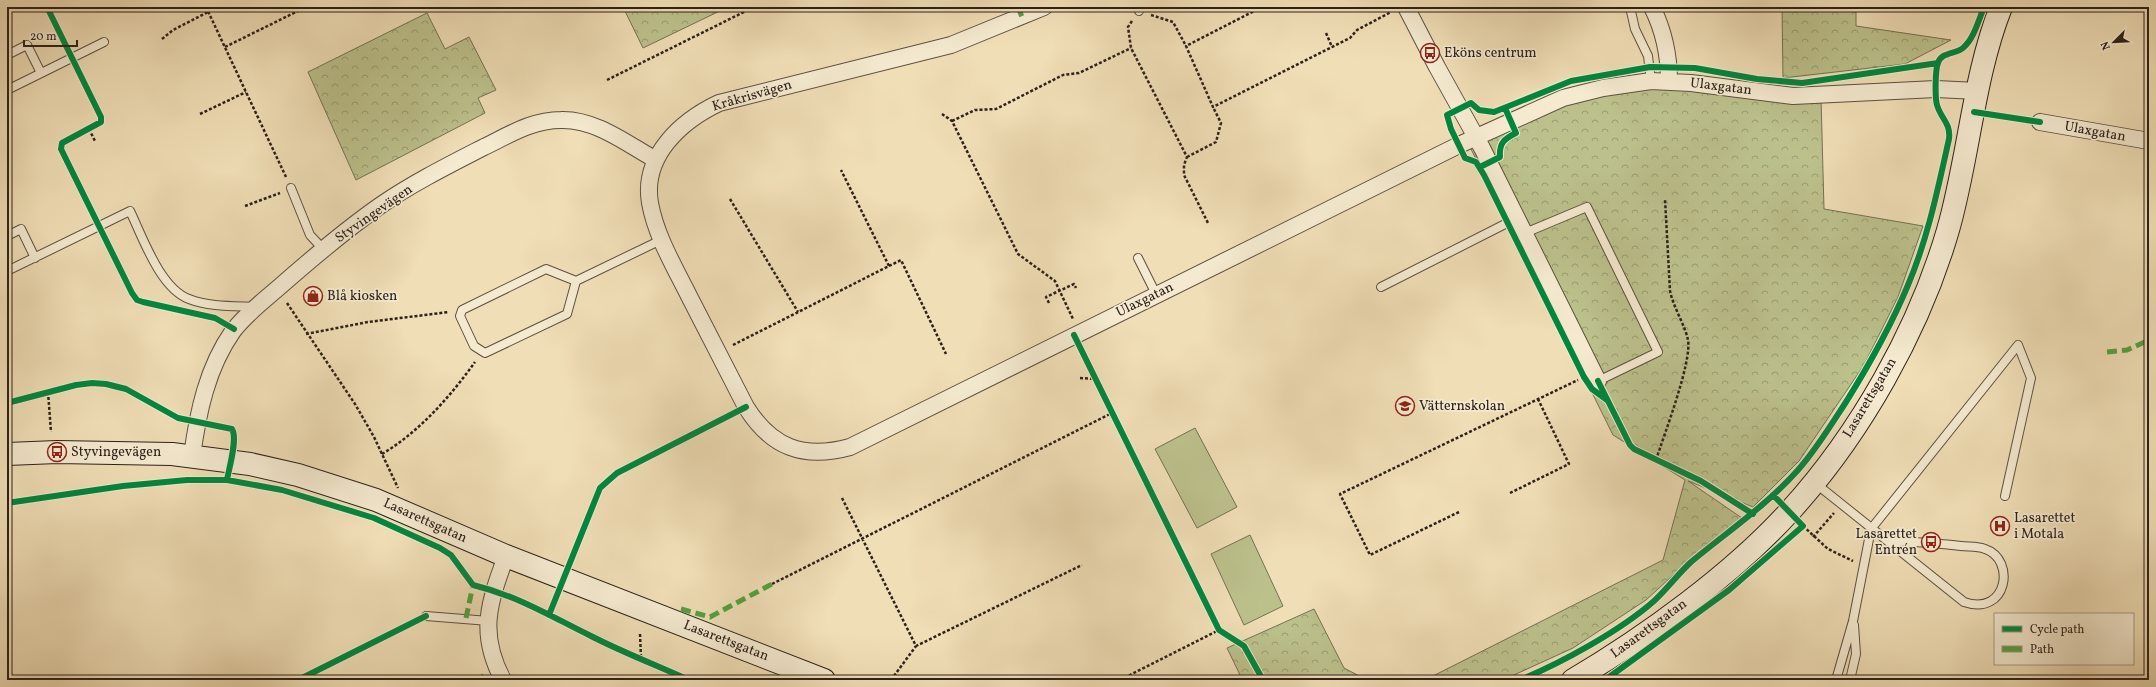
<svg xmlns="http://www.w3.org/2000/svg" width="2156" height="687" font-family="Vollkorn,serif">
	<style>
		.park { fill: url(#park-crowns); stroke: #747154 }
		.garden { fill: #bcc18c; stroke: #747154 }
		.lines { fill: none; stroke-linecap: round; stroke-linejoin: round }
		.lane-casing { stroke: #5d5042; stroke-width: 10 }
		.street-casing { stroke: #5d5042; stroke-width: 18 }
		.secondary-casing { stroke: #2c211b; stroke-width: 24 }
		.path { stroke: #2c211b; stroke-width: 2.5; stroke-dasharray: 3 2; stroke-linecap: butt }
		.lane { stroke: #f5ead0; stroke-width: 8 }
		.street { stroke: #f5ead0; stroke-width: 16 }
		.secondary { stroke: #f5ead0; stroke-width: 22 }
		.quiet { stroke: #51a240; stroke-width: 5; stroke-dasharray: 10 5; stroke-linecap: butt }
		.cycleway-casing { stroke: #f5ead0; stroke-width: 8 }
		.cycleway { stroke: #00873e; stroke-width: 6 }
		.labels { text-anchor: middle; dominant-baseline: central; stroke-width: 3.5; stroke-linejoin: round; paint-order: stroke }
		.poi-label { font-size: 14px; fill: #2c211b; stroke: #f5ead0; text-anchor: start }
		.street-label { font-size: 14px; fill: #2c211b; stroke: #f5ead0 }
	</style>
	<defs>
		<pattern id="park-crowns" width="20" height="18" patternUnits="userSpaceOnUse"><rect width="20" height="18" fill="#bcc18c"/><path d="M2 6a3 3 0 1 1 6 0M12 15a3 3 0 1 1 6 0" fill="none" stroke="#999c72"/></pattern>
	</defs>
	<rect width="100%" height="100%" fill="#f0deb6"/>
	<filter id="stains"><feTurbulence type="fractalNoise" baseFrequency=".005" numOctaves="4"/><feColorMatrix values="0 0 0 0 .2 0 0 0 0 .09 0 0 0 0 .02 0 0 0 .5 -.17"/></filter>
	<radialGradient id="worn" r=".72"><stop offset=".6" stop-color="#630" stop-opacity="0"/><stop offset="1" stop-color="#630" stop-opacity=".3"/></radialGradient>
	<!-- park -->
	<path class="park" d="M 623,7 L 728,7 L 643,48 Z
		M 1782,7 L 1856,7 L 1856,26 L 1951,40 L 1905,64 L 1783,78 Z
		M 427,13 L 445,49 L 469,37 L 496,90 L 478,98 L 485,113 L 356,180 L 308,72 Z
		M 1673,77 L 1821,98 L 1824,209 L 1923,226 L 1898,297 L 1864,365 L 1799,461 L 1753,507 L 1688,481 L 1742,518 L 1707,544 L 1646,600 L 1573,648 L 1503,680 L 1425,680 L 1663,560 L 1685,480 L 1613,435 L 1466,139 L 1540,100 Z
		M 1314,609 L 1344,668 L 1367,680 L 1240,680 L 1242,679 L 1227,648 Z"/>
	<!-- garden -->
	<path class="garden" d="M 1195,428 L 1237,507 L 1197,528 L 1155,449 Z
		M 1250,535 L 1283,606 L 1244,625 L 1211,554 Z"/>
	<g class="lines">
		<defs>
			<path id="lane" d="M 1137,7 L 1139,11
				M 1630,7 L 1635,29 L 1648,56 L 1651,81
				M 7,55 L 27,45 L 41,73
				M 7,90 L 104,42
				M 291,188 L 310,235 L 324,250
				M 1525,233 L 1587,207 L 1658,352 L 1598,381
				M 7,236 L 21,229 L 35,258
				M 1138,258 L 1156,294
				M 7,271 L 130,211 C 143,238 160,288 189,299 C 209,307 234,306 256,307
				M 576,281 L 567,314 L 485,353 L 474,346 L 460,316 L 462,310 L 546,269 L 576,281 L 661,240
				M 1381,287 L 1517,218
				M 1815,483 L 1964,602 C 2008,617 2016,559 1985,549 C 1978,546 1968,547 1961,546 C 1937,543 1914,542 1890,541
				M 426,616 L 489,621
				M 1836,680 L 1853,621 L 1871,529 L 2018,345 L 2031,378 L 2005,496
				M 1850,680 L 1856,654 L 1854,625"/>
			<path id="street" d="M 1044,7 L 951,45 L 719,103 C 681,121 642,156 650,203 C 656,236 674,266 689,296 C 708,333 727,370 746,407 C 771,447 803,460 850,447 L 1459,145 L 1563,98 L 1603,88 L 1651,81 L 1691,83 L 1793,96 L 1936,89 L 1978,91
				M 1406,7 L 1437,67 L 1482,148 L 1598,381
				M 1652,7 C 1664,31 1669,55 1669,81
				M 2040,122 L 2149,141
				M 192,456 C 198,412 207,368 233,331 C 245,315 262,302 277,289 C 310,260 345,230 381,205 C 413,183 449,165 484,147 C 509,135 532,120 561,120 C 596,119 627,144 656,160
				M 503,680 C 478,633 489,603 506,556"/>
			<path id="secondary" d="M 7,454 L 57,452 L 172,454 L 250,464 L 298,475 L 376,500 L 506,556 L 824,680
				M 1573,680 C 1646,637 1733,574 1790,511 C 1860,434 1919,330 1948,230 C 1969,157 1973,78 2001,7"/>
		</defs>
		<!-- lane casing -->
		<use href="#lane" class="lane-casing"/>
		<!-- street casing -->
		<use href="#street" class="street-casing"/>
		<!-- secondary casing -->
		<use href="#secondary" class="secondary-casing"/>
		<!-- path -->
		<path class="path" d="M 206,7 L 286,177
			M 1262,7 L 1186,46 L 1213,107 L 1350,38 L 1357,30 L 1391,12
			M 1151,15 L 1173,22 L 1186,46
			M 1132,21 L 1128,27 L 1131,48 L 1187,157 L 1184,165 L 1184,175 L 1208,223
			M 1326,33 L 1332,47
			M 162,39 L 173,30 L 208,12
			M 225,47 L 306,7
			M 607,80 L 754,7
			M 200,114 L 246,92
			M 942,114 L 952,121 L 1018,254 L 1055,281 L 1073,319
			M 952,121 L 975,110 L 996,109 L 1063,75 L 1079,73 L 1131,48
			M 89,129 L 95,141
			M 1187,157 L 1216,142 L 1221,123 L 1213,107
			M 730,199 L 798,312
			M 245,206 L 280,193
			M 889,266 L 901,260 L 946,354
			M 287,303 L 355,404 L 374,437 L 398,488
			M 1049,303 L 1046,297 L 1074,284 L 1076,288
			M 306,334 L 368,322 L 449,312
			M 733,345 L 889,266 L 841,170
			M 1080,378 L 1095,379
			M 48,392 L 51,432
			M 382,454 C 419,432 450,397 475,362
			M 1656,460 C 1664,435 1692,362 1688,340 C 1685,325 1674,309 1670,291 L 1665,199
			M 1510,493 L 1569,464 L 1538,399
			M 842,498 L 916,646 L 1082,565
			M 1459,512 L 1370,555 L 1340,494 L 1578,380
			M 1803,526 L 1828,549 L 1853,561
			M 1813,537 L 1834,513
			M 772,584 L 1112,413
			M 640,634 L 641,658
			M 314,672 L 319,680
			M 473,680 L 483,675
			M 891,680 L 916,646
			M 1120,680 L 1219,630"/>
		<!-- lane -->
		<use href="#lane" class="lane"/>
		<!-- street -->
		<use href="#street" class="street"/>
		<!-- secondary -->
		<use href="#secondary" class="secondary"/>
		<!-- quiet -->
		<path class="quiet" d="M 1018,7 L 1022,17
			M 2107,352 L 2127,350 L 2149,340
			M 681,609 L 710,617 L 772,584
			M 466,618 L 473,585"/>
		<defs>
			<path id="cycleway" d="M 47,7 L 101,117 L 101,122 L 62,143 L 61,149 L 132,293 L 137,300 L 143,302 L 215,318 L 234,329
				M 1974,112 L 2040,122
				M 1480,167 L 1500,157 C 1499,143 1504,139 1516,133 L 1505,108
				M 1074,335 L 1219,630 L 1244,646 L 1263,680
				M 1598,381 L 1630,445 L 1634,449 L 1701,481 L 1753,514
				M 1607,400 L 1592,389 L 1584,377 L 1484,175 L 1476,162 L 1465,158 L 1451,129 L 1447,115 L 1471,103 L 1479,110 L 1494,112 L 1571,81 L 1650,67 L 1695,68 L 1757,79 L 1802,83 L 1938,63
				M 7,403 L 76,385 L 92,383 L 106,384 L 126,389 L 178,418 L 232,429 C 238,439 229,468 227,480
				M 7,503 L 123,486 L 187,480 L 227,480 L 282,490 L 374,518 L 440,548 L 451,555 L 473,585 C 518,596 550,616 591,636 C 622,652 656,665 689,680
				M 549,615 L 600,488 L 617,473 L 746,407
				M 298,680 L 426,616
				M 1520,680 C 1561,663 1620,631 1654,601 C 1667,589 1678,574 1691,562 C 1727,532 1766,506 1798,470 C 1816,450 1831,425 1846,402 C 1869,365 1891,326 1908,285 C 1928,238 1938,188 1949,139 C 1951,123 1941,119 1937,105 C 1935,98 1935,70 1938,63 C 1941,52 1956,54 1963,48 C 1974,39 1979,19 1984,7
				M 1605,680 L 1729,590 L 1803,526 L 1773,495"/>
		</defs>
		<!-- cycleway casing -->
		<use href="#cycleway" class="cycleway-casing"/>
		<!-- cycleway -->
		<use href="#cycleway" class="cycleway"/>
	</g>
	<!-- icons -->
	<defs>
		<symbol id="bus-ring" viewBox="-11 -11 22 22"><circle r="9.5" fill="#f5ead0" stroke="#8f2418" stroke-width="1.5"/><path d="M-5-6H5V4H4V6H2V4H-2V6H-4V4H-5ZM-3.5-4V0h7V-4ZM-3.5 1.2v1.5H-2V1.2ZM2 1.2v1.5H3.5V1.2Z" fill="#8f2418"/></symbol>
		<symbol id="shop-ring" viewBox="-11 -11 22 22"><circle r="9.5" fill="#f5ead0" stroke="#8f2418" stroke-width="1.5"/><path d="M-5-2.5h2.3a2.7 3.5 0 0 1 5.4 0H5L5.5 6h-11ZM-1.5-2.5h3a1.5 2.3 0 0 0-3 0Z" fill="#8f2418"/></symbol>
		<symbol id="school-ring" viewBox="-11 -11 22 22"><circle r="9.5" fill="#f5ead0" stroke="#8f2418" stroke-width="1.5"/><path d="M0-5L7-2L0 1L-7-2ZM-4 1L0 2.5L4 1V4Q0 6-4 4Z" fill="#8f2418"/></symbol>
		<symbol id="hospital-ring" viewBox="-11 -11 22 22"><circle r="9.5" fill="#f5ead0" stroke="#8f2418" stroke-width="1.5"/><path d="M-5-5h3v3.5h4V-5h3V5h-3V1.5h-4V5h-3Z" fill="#8f2418"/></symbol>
	</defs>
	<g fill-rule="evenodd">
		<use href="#bus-ring" x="1419" y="42" width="22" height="22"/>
		<use href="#shop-ring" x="302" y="285" width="22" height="22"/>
		<use href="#school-ring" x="1394" y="395" width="22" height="22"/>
		<use href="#bus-ring" x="46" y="441" width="22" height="22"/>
		<use href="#hospital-ring" x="1989" y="515" width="22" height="22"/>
		<use href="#bus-ring" x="1920" y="531" width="22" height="22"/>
	</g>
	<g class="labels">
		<!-- poi labels -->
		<g class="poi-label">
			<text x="1444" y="53">Eköns centrum</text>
			<text x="327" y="296">Blå kiosken</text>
			<text x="1419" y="406">Vätternskolan</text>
			<text x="71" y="452">Styvingevägen</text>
			<text x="2014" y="518">Lasarettet<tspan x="2014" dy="16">i Motala</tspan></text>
			<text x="1917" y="534" text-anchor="end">Lasarettet<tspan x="1917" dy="16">Entrén</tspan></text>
		</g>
		<!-- street labels -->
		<g class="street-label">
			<text transform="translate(1721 87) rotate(7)">Ulaxgatan</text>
			<text transform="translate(752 96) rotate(-16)">Kråkrisvägen</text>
			<text transform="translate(2095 132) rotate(10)">Ulaxgatan</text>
			<text transform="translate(374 214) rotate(-35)">Styvingevägen</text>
			<text transform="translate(1145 300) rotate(-26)">Ulaxgatan</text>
			<text transform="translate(1870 398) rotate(-59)">Lasarettsgatan</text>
			<text transform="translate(425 521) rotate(24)">Lasarettsgatan</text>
			<text transform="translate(1649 629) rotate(-36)">Lasarettsgatan</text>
			<text transform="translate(726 641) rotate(21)">Lasarettsgatan</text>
		</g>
	</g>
	<!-- margin -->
	<rect width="2156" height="687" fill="none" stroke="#f0deb6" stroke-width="24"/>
	<rect x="8" y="8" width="2140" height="671" fill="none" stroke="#2c211b" stroke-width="2"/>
	<rect x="12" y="12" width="2132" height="663" fill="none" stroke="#2c211b"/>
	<!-- legend -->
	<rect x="1994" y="613" width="140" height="52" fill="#f5ead0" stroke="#a59a88"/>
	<rect x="2002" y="626" width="20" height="6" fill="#00873e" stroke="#a59a88"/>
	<text x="2030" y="633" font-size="12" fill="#2c211b">Cycle path</text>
	<rect x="2002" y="646" width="20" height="6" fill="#51a240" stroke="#a59a88"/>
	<text x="2030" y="653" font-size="12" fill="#2c211b">Path</text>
	<!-- north arrow -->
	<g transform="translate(2114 42) rotate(246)" stroke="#f5ead0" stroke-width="3" paint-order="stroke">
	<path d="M0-3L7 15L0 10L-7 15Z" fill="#2c211b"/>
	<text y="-6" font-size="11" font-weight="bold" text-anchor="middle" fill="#2c211b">N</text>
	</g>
	<!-- scale -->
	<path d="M24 40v6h53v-6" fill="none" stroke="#2c211b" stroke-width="2"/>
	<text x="30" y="40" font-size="12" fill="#2c211b" stroke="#f5ead0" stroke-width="3" paint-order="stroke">20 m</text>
	<rect width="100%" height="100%" filter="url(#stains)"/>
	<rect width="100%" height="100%" fill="url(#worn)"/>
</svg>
